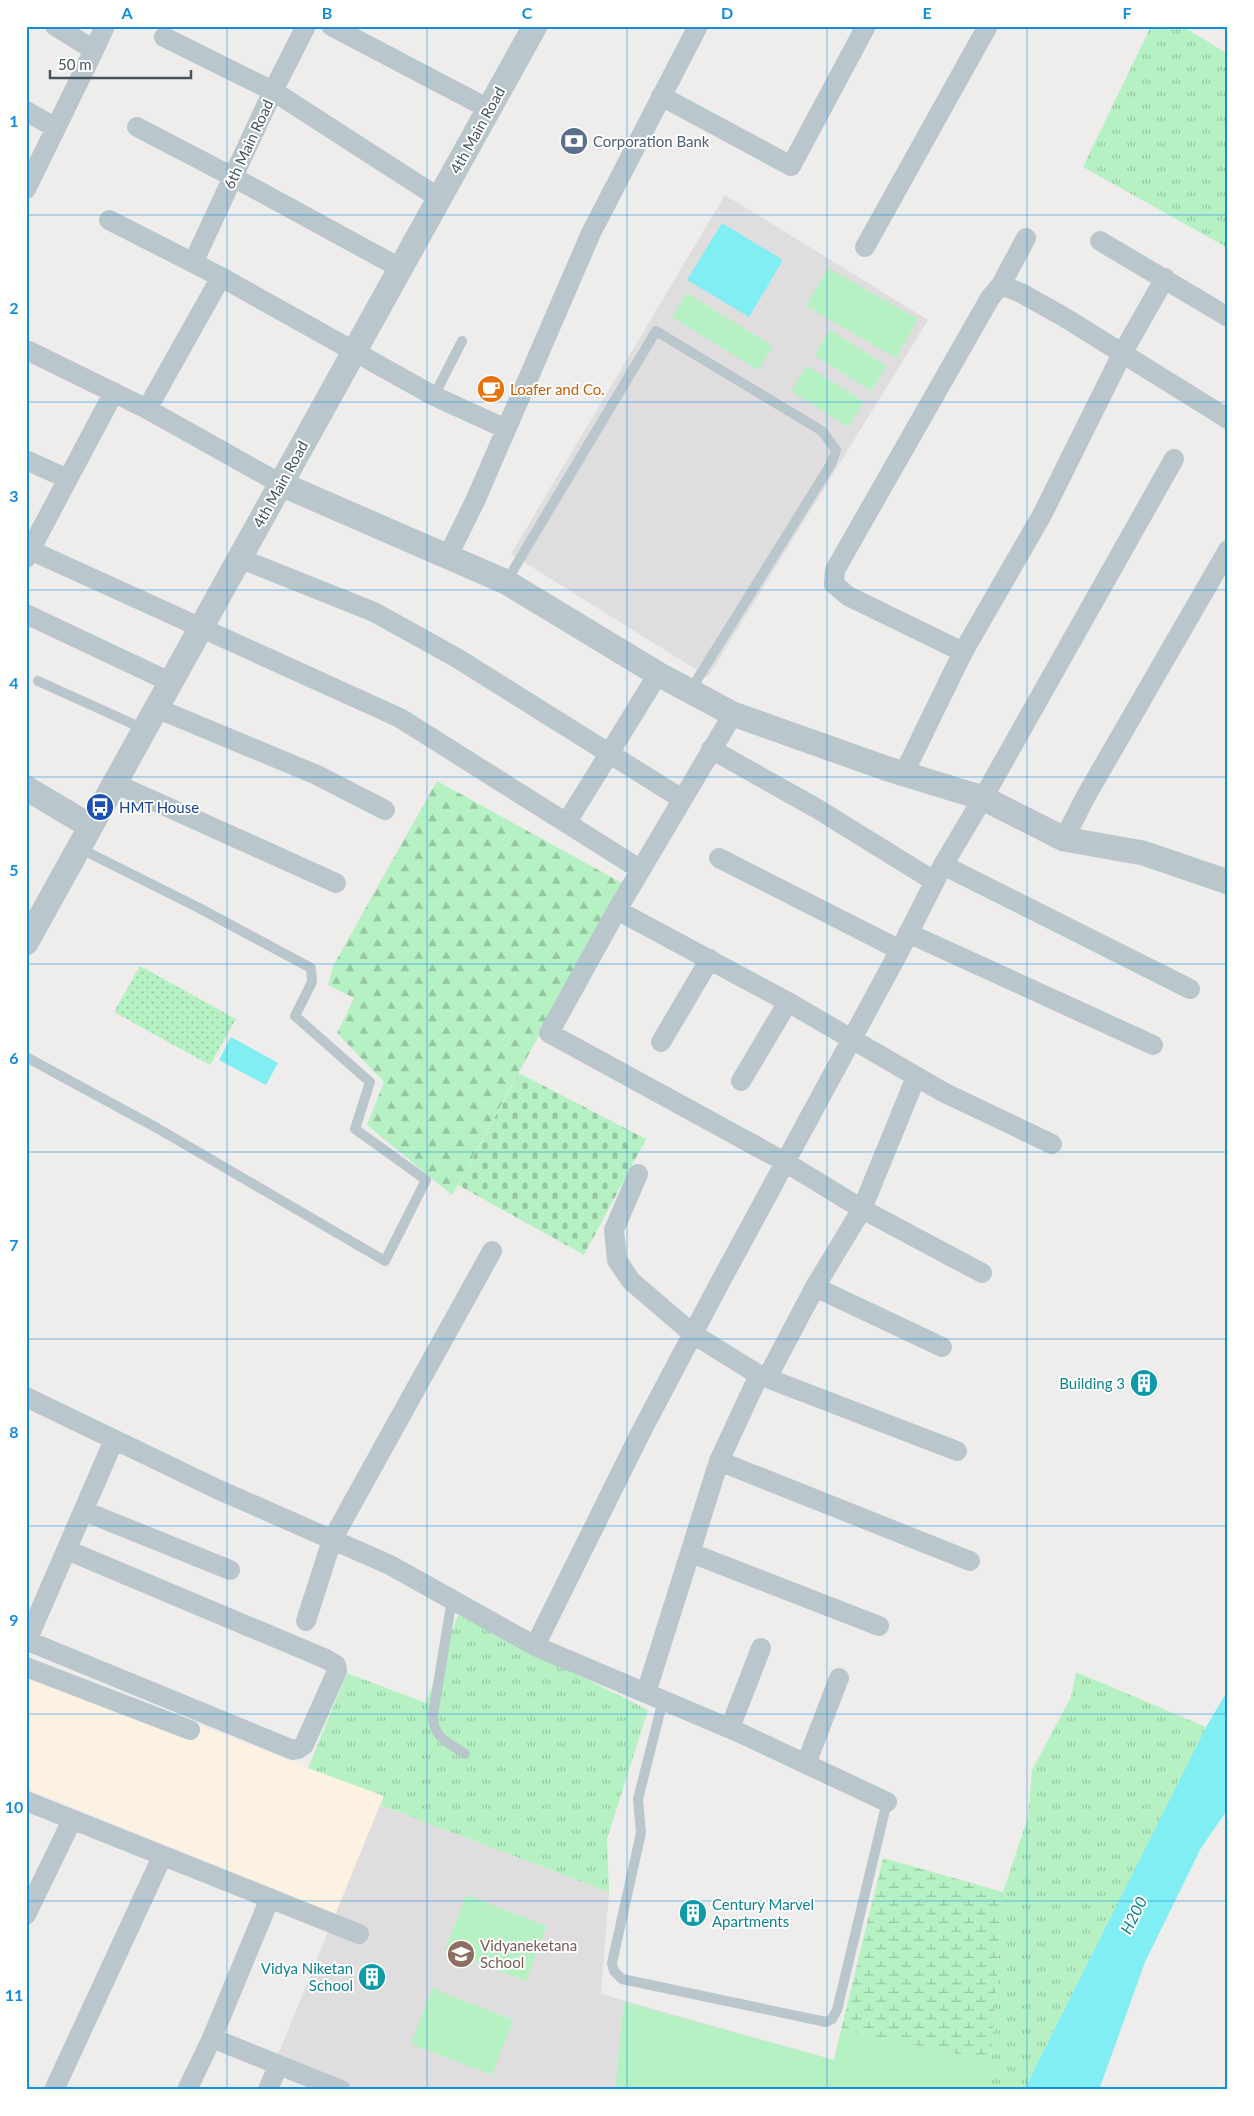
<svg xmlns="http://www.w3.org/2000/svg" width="1254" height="2116" font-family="Lato,sans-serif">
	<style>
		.commercial { fill: #fdf1e2 }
		.education { fill: #e0dddf }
		.grass { fill: url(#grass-tufts) }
		.forest { fill: url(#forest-firs) }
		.wetland { fill: url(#wetland-marsh) }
		.cemetery { fill: url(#cemetery-stones) }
		.garden { fill: url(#garden-dots) }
		.pitch { fill: #b6f1c3 }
		.water { fill: #80eef2 }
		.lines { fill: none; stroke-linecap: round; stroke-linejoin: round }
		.service { stroke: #b9c7cd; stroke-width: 10 }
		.minor { stroke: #b9c7cd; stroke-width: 20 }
		.tertiary { stroke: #b9c7cd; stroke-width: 25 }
		.grid { fill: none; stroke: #128ddb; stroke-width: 1; stroke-opacity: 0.55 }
		.labels { text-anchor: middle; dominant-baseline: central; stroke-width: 4; stroke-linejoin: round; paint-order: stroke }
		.street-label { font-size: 15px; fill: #43545b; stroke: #fff }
		.service-label { font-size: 15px; fill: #4e5e75; stroke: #fff; text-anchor: start }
		.food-label { font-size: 15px; fill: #c56008; stroke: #fff; text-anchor: start }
		.transit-label { font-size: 15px; fill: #164399; stroke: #fff; text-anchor: start }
		.culture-label { font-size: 15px; fill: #0d838f; stroke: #fff; text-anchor: end }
		.education-label { font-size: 15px; fill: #785e54; stroke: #fff; text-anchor: start }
		.water-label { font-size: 16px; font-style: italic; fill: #068288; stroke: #fff }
		.neatline { fill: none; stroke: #128ddb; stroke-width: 2 }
		.grid-label { font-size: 16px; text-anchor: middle; font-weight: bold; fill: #128ddb }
	</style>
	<defs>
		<pattern id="grass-tufts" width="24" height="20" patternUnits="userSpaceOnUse" patternTransform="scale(1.25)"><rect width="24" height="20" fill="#b6f1c3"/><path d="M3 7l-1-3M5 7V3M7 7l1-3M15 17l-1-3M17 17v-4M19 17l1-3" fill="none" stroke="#96c6a1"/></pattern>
		<pattern id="forest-firs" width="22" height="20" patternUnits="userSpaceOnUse" patternTransform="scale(1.25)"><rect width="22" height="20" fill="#b6f1c3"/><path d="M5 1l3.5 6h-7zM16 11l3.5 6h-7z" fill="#96c6a1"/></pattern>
		<pattern id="wetland-marsh" width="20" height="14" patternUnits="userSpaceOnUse" patternTransform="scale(1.25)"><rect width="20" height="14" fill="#b6f1c3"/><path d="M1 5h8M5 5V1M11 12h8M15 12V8" fill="none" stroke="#96c6a1"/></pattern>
		<pattern id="cemetery-stones" width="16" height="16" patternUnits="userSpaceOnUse" patternTransform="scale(1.25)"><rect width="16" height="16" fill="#b6f1c3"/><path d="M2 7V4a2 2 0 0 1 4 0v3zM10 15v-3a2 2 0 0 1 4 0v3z" fill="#96c6a1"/></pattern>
		<pattern id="garden-dots" width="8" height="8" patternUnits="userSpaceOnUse" patternTransform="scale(1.25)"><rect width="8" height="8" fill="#b6f1c3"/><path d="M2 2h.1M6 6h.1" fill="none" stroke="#96c6a1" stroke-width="1.8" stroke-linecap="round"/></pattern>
	</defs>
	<rect width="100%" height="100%" fill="#efecec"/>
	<!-- commercial -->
	<path class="commercial" d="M 30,1658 L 308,1768 L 384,1796 L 336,1914 L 26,1788 L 26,1664 Z"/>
	<!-- education -->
	<path class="education" d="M 725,195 L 928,320 L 708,677 L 511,554 Z
		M 380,1805 L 609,1892 L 601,1994 L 834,2060 L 841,2030 L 991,2061 L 991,2090 L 359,2090 L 277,2057 Z"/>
	<!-- grass -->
	<path class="grass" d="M 1151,26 L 1182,26 L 1228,54 L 1228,248 L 1083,167 Z
		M 458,1615 L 648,1710 L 607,1839 L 609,1892 L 380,1805 L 384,1796 L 308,1768 L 347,1673 L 426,1703 Z
		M 1076,1672 L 1206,1727 L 1024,2090 L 991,2090 L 991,2061 L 1003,1892 L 1028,1817 L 1032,1770 L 1071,1697 Z"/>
	<!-- forest -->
	<path class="forest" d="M 437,781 L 622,883 L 452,1195 L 367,1125 L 384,1082 L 337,1033 L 354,998 L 328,985 L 333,966 Z"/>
	<!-- wetland -->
	<path class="wetland" d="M 883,1858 L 1003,1892 L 991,2061 L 841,2030 Z"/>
	<!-- cemetery -->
	<path class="cemetery" d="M 519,1073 L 646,1139 L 584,1255 L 458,1185 Z"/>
	<!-- garden -->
	<path class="garden" d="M 140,966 L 236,1019 L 210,1065 L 114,1012 Z"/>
	<!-- pitch -->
	<path class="pitch" d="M 828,268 L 918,319 L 896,358 L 806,306 Z
		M 687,293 L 773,346 L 758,370 L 672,317 Z
		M 830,330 L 887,366 L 871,391 L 814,355 Z
		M 807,366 L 864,402 L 848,427 L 791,391 Z
		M 466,1895 L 547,1926 L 526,1981 L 445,1950 Z
		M 432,1988 L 513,2020 L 492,2075 L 411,2044 Z
		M 624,2002 L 834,2060 L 841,2030 L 991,2061 L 991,2090 L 615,2090 Z"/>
	<!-- water -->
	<path class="water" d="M 722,223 L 783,260 L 749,317 L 687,280 Z
		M 231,1037 L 278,1063 L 266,1085 L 219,1060 Z
		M 1228,1690 L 1228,1809 L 1201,1848 L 1145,1962 L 1099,2090 L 1024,2090 L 1206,1727 Z"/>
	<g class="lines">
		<!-- service -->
		<path class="service" d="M 434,396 L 462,341
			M 506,582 L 656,331 L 822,431 L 836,450 L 831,464 L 690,691
			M 38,681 L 144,729
			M 26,1057 L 157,1128 L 385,1261 L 426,1180 L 355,1129 L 370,1082 L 295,1016 L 312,982 L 311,968 L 199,908 L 79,848
			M 452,1599 L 433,1715 C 433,1738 448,1742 465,1754
			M 663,1700 L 638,1799 L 641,1833 L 612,1963 L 614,1971 L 622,1979 L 826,2022 L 832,2019 L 837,2010 L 887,1802"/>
		<!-- minor -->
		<path class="minor" d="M 331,26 L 489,109
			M 164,37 L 273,91 L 439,198
			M 94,50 L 105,26
			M 661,96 L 791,166 L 866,26
			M 26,111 L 56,128
			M 137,127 L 233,177 L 400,268
			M 26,189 L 94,50 L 55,26
			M 109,220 L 221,277 L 434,396 L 506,429
			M 1100,241 L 1228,317
			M 865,247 L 988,26
			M 193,263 L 273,91 L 306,26
			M 1001,285 L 1021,293 L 1064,317 L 1228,419
			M 29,351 L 147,409 L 281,484
			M 147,409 L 221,277
			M 26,460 L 68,479
			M 30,550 L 400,718 L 641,870
			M 448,556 L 476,499 L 591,233 L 698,26
			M 26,558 L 114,392
			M 239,558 L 374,612 L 457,658 L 682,799
			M 26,614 L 170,682
			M 963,652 L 848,596 L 834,584 L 835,570 L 990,298 L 1001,285 L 1026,238
			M 156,708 L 317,775 L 385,810
			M 733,714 L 617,910 L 549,1033 L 785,1162 L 862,1209 L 982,1273
			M 711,749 L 816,808 L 934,881
			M 904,773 L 963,652 L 1042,515 L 1123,352 L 1165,278
			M 114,783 L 336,883
			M 567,822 L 658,674
			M 1064,839 L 1086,796 L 1228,550
			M 719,858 L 900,950
			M 943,865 L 1190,989
			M 617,910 L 788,1002 L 943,1092 L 1052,1144
			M 908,933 L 1153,1045
			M 661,1042 L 710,959
			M 916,1077 L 862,1209 L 815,1287 L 942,1347
			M 741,1081 L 788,1002
			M 638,1174 L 614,1230 L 617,1260 L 631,1281 L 693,1334 L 759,1375 L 719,1461 L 646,1693
			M 759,1375 L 957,1451
			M 767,1378 L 815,1287
			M 26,1397 L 217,1489 L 390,1565 L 535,1646
			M 719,1461 L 970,1561
			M 84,1511 L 230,1570
			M 691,1553 L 879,1626
			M 306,1621 L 332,1540 L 492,1251
			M 28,1641 L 293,1750 L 298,1749 L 304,1745 L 337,1671 L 336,1665 L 326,1659 L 67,1550
			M 26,1643 L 114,1440
			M 26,1667 L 190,1730
			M 730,1728 L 761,1648
			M 806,1764 L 839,1678
			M 26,1801 L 359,1934
			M 887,1802 L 738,1732 L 535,1646 L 641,1432 L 717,1288 L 900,950 L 943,865 L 983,798 L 1174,459
			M 270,1898 L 212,2038 L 341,2090
			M 26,1915 L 72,1820
			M 54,2090 L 162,1857
			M 187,2090 L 212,2038
			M 268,2090 L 278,2065"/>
		<!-- tertiary -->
		<path class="tertiary" d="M 281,484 L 506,582 L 658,674 L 733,714 L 888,769 L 983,798 L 1064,839 L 1143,853 L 1228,882
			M 26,788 L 90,826
			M 26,943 L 535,26"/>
	</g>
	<!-- grid -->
	<path class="grid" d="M 227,26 L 227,2090M 427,26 L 427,2090M 627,26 L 627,2090M 827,26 L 827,2090M 1027,26 L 1027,2090M 26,215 L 1228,215M 26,402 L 1228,402M 26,590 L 1228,590M 26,777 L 1228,777M 26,964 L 1228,964M 26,1152 L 1228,1152M 26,1339 L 1228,1339M 26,1526 L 1228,1526M 26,1714 L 1228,1714M 26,1901 L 1228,1901"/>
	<!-- icons -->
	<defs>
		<symbol id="bank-disc" viewBox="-11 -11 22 22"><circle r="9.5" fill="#5c6f8a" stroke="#fff"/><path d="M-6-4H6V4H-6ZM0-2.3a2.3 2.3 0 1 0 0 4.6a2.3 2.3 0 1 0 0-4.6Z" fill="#fff"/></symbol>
		<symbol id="cafe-disc" viewBox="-11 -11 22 22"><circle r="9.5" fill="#e8710a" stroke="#fff"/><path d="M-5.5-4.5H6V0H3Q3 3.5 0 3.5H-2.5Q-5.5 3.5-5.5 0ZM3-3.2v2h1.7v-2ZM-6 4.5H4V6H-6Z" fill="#fff"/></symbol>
		<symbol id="bus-disc" viewBox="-11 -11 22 22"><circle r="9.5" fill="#1a4fb4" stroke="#fff"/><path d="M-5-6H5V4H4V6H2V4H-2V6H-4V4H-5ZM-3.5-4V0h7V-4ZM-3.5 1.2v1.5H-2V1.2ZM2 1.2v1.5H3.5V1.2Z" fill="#fff"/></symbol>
		<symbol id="building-disc" viewBox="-11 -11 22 22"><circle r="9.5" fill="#0f9aa8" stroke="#fff"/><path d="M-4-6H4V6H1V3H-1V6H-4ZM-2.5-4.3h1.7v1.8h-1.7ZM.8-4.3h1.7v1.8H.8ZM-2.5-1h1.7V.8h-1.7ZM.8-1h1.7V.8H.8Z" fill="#fff"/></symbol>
		<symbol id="school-disc" viewBox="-11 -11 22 22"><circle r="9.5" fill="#8d6e63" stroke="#fff"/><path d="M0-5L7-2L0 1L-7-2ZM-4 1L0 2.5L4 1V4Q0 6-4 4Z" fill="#fff"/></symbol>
	</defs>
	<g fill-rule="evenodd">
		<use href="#bank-disc" x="558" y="125" width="32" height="32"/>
		<use href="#cafe-disc" x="475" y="373" width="32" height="32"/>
		<use href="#bus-disc" x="84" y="791" width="32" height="32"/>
		<use href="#building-disc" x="1128" y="1367" width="32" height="32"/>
		<use href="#building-disc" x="677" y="1897" width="32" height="32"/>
		<use href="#school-disc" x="445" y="1938" width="32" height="32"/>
		<use href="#building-disc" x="356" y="1961" width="32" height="32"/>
	</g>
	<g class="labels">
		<!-- street labels -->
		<g class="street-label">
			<text transform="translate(477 130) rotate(-61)">4th Main Road</text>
			<text transform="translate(248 144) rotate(-65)">6th Main Road</text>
			<text transform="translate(280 484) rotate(-61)">4th Main Road</text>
		</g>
		<!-- service labels -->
		<g class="service-label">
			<text x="593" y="141">Corporation Bank</text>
		</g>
		<!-- food labels -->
		<g class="food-label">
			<text x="510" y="389">Loafer and Co.</text>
		</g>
		<!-- transit labels -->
		<g class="transit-label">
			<text x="119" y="807">HMT House</text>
		</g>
		<!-- culture labels -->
		<g class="culture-label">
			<text x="1125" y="1383">Building 3</text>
			<text x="712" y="1904" text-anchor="start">Century Marvel<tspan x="712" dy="17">Apartments</tspan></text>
			<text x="353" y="1968">Vidya Niketan<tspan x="353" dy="17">School</tspan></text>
		</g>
		<!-- education labels -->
		<g class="education-label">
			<text x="480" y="1945">Vidyaneketana<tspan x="480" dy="17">School</tspan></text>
		</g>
		<!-- water labels -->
		<g class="water-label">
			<text transform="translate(1133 1915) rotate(-63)">H200</text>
		</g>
	</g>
	<!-- border -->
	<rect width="1254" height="2116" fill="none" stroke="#ffffff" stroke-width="55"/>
	<!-- scale -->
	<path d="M50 70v8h141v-8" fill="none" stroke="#43545b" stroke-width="2.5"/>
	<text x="58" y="70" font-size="15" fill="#43545b" stroke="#ffffff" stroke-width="4" paint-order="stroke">50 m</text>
	<rect x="28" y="28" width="1198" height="2060" class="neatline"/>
	<g class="grid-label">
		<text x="127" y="19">A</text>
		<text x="327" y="19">B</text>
		<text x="527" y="19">C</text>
		<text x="727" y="19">D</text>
		<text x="927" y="19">E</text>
		<text x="1127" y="19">F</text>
		<text x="14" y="127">1</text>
		<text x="14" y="314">2</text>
		<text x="14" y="502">3</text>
		<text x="14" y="689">4</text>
		<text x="14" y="876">5</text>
		<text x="14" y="1064">6</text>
		<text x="14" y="1251">7</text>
		<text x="14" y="1438">8</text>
		<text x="14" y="1626">9</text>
		<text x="14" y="1813">10</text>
		<text x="14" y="2001">11</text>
	</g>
</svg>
